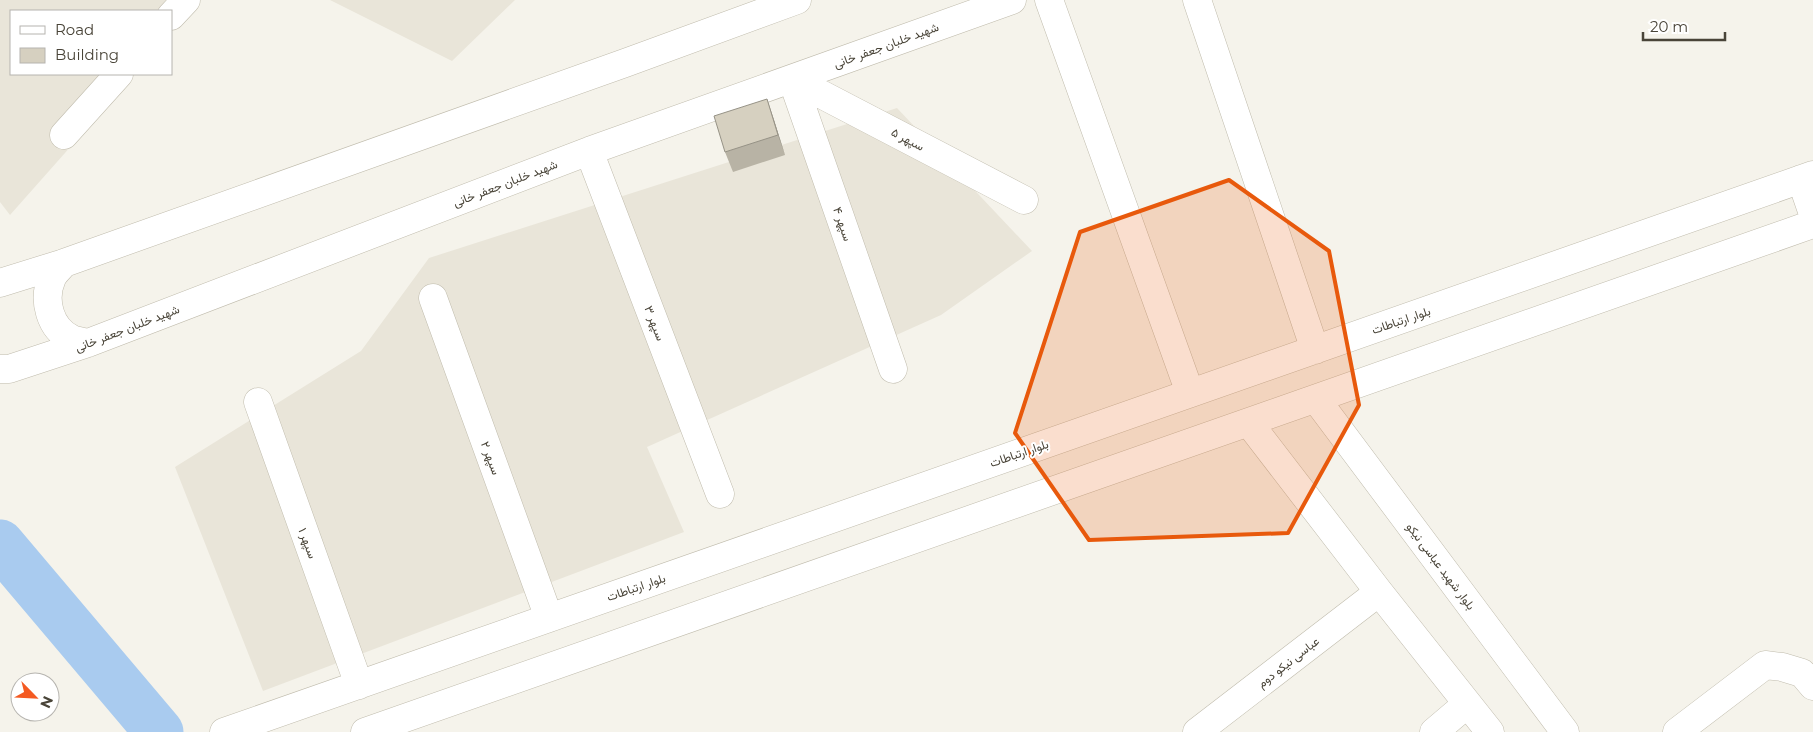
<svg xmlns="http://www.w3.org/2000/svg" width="1813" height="732" font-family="Montserrat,Vazirmatn,sans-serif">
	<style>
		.residential { fill: #e9e5d9 }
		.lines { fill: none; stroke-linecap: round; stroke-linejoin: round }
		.river { stroke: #a9cbef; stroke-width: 49 }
		.minor-casing { stroke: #c0bcad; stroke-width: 29 }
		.minor { stroke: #fff; stroke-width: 28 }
		.wall { fill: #b8b3a5 }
		.shaded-wall { fill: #969286 }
		.building { fill: #d6d0c0; stroke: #969286 }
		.marked { fill: #e8590c; fill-opacity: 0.2; stroke: #e8590c; stroke-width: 4; stroke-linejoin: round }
		.labels { text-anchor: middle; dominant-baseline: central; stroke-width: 4; stroke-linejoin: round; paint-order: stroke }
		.street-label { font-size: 12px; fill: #494438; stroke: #fff }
	</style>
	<rect width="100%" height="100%" fill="#f5f3eb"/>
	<!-- residential -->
	<path class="residential" d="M 0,0 L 200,0 L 171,32 L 171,11 L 11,11 L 11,74 L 135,74 L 10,215 L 0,202 Z
		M 330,0 L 515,0 L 452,61 Z
		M 897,108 L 1032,251 L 941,315 L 647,447 L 684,532 L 263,691 L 175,467 L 361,351 L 429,258 Z"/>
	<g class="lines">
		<!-- river -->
		<path class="river" d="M 0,544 L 159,732"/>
		<defs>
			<path id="minor" d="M 1049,0 L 1190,393
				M 1197,0 L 1315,350
				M 171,16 L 186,0
				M 792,79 L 893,369
				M 792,79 L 1024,200
				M 64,135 L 119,74
				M 589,151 L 720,494
				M 1801,179 L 1813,214
				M 64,263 C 60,268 54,273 52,278 C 42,300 50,329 72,339 C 77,341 83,342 88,343
				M 0,283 L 64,263 L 625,63 L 797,0
				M 433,298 L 549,618
				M 0,369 L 9,369 L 88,343 L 589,151 L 1012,0
				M 1316,399 L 1565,732
				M 258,402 L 359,685
				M 1249,423 L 1379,592 L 1490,732
				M 224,732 L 1813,175
				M 365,732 L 1813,224
				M 1197,732 L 1379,592
				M 1434,732 L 1467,704
				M 1677,732 L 1765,665 L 1782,667 L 1802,673 L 1813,686"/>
		</defs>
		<!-- minor casing -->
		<use href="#minor" class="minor-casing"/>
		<!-- minor -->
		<use href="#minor" class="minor"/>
	</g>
	<!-- wall -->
	<path class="wall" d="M 767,99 L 774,120 L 785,155 L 733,172 L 725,152 Z"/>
	<!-- shaded-wall -->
	<path class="shaded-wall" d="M 767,99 L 774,120 L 785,155 L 778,135 Z"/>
	<!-- building -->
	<path class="building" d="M 767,99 L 778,135 L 725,152 L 714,116 Z"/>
	<!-- marked area -->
	<path class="marked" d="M 1229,180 L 1329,251 L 1359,405 L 1288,533 L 1089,540 L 1015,433 L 1080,232 Z"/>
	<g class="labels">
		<!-- street labels -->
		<g class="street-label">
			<text transform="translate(886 45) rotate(-20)">شهید خلبان جعفر خانی</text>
			<text transform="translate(908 139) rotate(28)">سپهر ۵</text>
			<text transform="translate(505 183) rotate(-21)">شهید خلبان جعفر خانی</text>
			<text transform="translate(843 224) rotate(71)">سپهر ۴</text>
			<text transform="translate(1401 320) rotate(-19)">بلوار ارتباطات</text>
			<text transform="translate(655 323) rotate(69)">سپهر ۳</text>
			<text transform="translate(127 328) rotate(-21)">شهید خلبان جعفر خانی</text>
			<text transform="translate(1019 453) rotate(-19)">بلوار ارتباطات</text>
			<text transform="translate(491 458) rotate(70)">سپهر ۲</text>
			<text transform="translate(308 543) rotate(70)">سپهر ۱</text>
			<text transform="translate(1441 566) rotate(53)">بلوار شهید عباسی نیکو</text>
			<text transform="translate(636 587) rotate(-19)">بلوار ارتباطات</text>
			<text transform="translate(1288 662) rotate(-38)">عباسی نیکو دوم</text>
		</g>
	</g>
	<!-- legend -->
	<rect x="10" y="10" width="162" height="65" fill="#ffffff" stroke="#b6b4af"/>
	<rect x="20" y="26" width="25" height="8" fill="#ffffff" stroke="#b6b4af"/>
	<text x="55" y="35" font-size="15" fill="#494438">Road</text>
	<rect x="20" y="48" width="25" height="15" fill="#d6d0c0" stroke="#b6b4af"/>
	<text x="55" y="60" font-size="15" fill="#494438">Building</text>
	<!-- north arrow -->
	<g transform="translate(35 697) rotate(114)"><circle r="24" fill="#ffffff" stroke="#b6b4af"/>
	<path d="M0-4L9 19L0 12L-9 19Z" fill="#f45a22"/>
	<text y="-8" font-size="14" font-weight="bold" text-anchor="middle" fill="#494438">N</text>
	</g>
	<!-- scale -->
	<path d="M1643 32v8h82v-8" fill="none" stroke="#494438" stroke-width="2.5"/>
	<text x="1650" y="32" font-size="15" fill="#494438" stroke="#ffffff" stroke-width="4" paint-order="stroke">20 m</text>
</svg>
